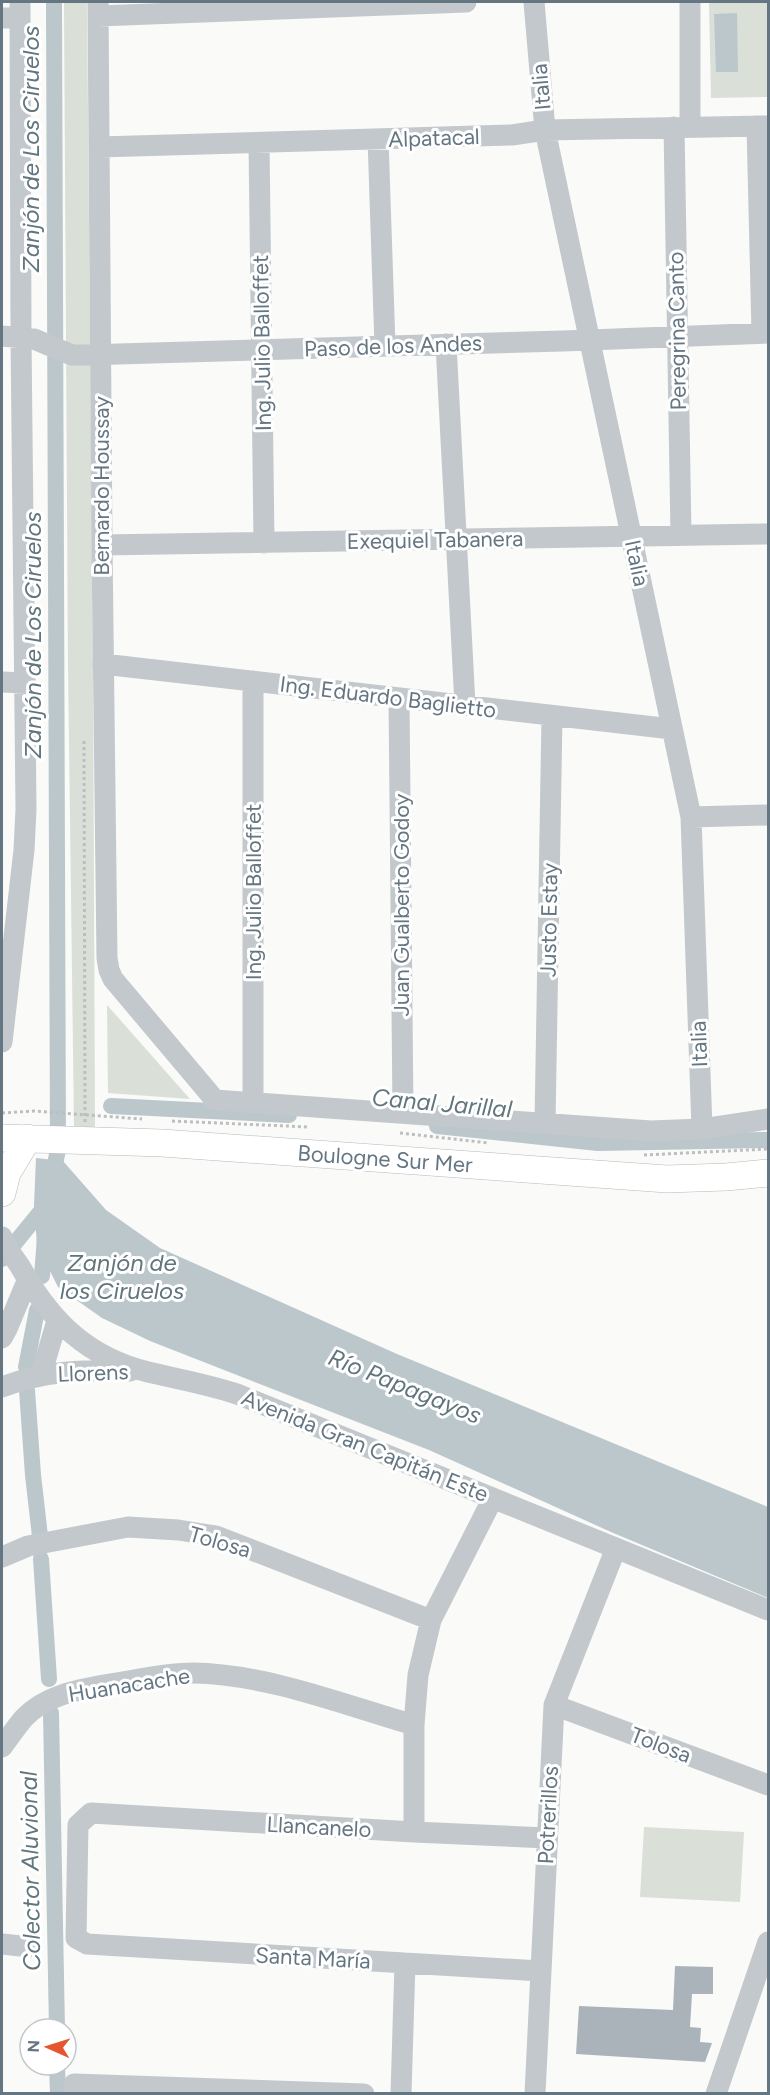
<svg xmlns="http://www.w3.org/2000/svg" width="770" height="2095" font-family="Figtree,sans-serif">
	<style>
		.green { fill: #dadfd7 }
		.water { fill: #bbc7cb }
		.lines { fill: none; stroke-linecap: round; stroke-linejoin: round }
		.canal { stroke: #bbc7cb; stroke-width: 16 }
		.building { fill: #aab3b9 }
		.major-casing { stroke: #b5babe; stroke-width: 28 }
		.path { stroke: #bbbfc2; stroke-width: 3; stroke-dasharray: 3 3; stroke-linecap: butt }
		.minor { stroke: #c3c8cc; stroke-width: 21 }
		.major { stroke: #fff; stroke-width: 27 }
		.labels { text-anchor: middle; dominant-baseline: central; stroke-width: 6; stroke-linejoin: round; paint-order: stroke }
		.street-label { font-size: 22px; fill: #657683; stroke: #fff }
		.water-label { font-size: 24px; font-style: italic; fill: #60757c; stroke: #fff }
	</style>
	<rect width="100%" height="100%" fill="#fafaf8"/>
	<!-- green -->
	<path class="green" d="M 64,2 L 87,2 L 93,666 L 95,1128 L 74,1126 L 68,665 Z
		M 709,2 L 768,2 L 768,97 L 711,98 Z
		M 107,1005 L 190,1099 L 108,1093 Z
		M 644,1827 L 744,1832 L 740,1902 L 640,1897 Z"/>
	<!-- water -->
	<path class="water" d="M 737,13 L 738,72 L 716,72 L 714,14 Z
		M 36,1158 L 63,1161 L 106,1210 L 160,1248 L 397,1354 L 768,1507 L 768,1598 L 611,1532 L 429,1450 L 150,1341 L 102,1318 L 58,1287 L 37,1245 L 34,1205 Z"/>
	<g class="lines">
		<!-- canal -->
		<path class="canal" d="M 111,1106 L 289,1115
			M 437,1126 L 598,1143 L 768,1140
			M 51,1182 L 58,1150 L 54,2
			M 2,1259 L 46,1205
			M 42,1276 L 45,1237
			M 26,1367 L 37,1310
			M 27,1390 L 33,1475 L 40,1536
			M 41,1559 L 49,1679
			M 51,1713 L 57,2029
			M 57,2065 L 58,2094"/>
	</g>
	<!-- building -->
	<path class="building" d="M 675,1966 L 713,1967 L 713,1994 L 692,1994 L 690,2027 L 701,2028 L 700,2042 L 712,2043 L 705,2062 L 576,2054 L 579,2006 L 673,2010 Z"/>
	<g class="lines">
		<defs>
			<path id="major" d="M 2,1138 L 162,1143 L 667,1179 L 726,1177 L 768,1173
				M 2,1193 L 7,1173 L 28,1138"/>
		</defs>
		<!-- major casing -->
		<use href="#major" class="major-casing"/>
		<!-- path -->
		<path class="path" d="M 84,741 L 85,1122
			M 2,1113 L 34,1111 L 142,1119
			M 172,1121 L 309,1127
			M 400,1133 L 489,1143
			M 644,1155 L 768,1149"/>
		<!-- minor -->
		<path class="minor" d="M 98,2 L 102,545 L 107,958 L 109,970 L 113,979 L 215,1100 L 651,1131 L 702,1129 L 768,1119
			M 534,2 L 545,130 L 691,817 L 702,1129
			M 98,16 L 466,2
			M 2,18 L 20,18
			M 757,126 L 762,333
			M 674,127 L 681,535
			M 690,127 L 690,2
			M 378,139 L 385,346
			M 259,143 L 264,543
			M 99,147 L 512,135 L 545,130 L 768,126
			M 2,336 L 34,339 L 72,355 L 84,355 L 563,341 L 768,333
			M 446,344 L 465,705
			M 102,545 L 768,534
			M 103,664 L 672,729
			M 2,682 L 26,683
			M 399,698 L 403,1113
			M 691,817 L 768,815
			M 2,1042 L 24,850 L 26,809 L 21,338 L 20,2
			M 253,1103 L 253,681
			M 545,1123 L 552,716
			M 2,1237 C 6,1249 15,1258 21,1268 C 51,1321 87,1357 148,1372 C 178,1379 207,1384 237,1394 L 768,1610
			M 2,1338 L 7,1329 L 27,1281
			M 41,1375 L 57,1321
			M 2,1387 C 43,1371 86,1369 130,1371
			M 2,1557 L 28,1546 L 128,1527 L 178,1530 L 216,1536 L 431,1620
			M 554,1705 L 768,1785
			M 2,1747 C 9,1738 16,1727 24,1718 C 47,1693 84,1689 116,1683 C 141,1679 167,1673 193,1673 C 267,1674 344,1705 414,1725
			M 414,1832 L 414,1725 L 418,1675 L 431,1620 L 493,1498
			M 2,1944 L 30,1947
			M 540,1971 L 87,1944 L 76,1938 L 78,1825 L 91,1813 L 414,1832 L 547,1838
			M 74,2094 L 74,2084 L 364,2094
			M 401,2094 L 405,1963
			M 535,2094 L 554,1705 L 616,1548
			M 716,2094 L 768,1942"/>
		<!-- major -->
		<use href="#major" class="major"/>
	</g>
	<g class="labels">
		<!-- street labels -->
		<g class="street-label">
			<text transform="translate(541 87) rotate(-95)">Italia</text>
			<text transform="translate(434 138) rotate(-2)">Alpatacal</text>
			<text transform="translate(677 331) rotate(-91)">Peregrina Canto</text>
			<text transform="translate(262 343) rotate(-91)">Ing. Julio Balloffet</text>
			<text transform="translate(393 346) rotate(-2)">Paso de los Andes</text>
			<text transform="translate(101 486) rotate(-90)">Bernardo Houssay</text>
			<text transform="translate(435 540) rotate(-1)">Exequiel Tabanera</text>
			<text transform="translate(637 563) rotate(78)">Italia</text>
			<text transform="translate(388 697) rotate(7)">Ing. Eduardo Baglietto</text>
			<text transform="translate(253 892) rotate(-90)">Ing. Julio Balloffet</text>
			<text transform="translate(401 905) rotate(-90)">Juan Gualberto Godoy</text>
			<text transform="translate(549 920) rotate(-89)">Justo Estay</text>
			<text transform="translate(699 1044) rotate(-92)">Italia</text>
			<text transform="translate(385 1159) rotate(4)">Boulogne Sur Mer</text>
			<text transform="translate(93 1373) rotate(-2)">Llorens</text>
			<text transform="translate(365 1446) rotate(22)">Avenida Gran Capitán Este</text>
			<text transform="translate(220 1542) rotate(16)">Tolosa</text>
			<text transform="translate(129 1685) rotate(-9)">Huanacache</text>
			<text transform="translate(661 1745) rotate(21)">Tolosa</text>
			<text transform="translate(548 1815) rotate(-87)">Potrerillos</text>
			<text transform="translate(319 1827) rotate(3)">Llancanelo</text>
			<text transform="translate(313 1958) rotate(3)">Santa María</text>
		</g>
		<!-- water labels -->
		<g class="water-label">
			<text transform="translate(30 149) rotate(-90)">Zanjón de Los Ciruelos</text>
			<text transform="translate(32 635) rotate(-90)">Zanjón de Los Ciruelos</text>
			<text transform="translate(442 1103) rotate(5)">Canal Jarillal</text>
			<text x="122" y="1262">Zanjón de<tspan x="122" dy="28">los Ciruelos</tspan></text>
			<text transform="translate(405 1386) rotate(22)">Río Papagayos</text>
			<text transform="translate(30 1871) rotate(-91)">Colector Aluvional</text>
		</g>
	</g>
	<!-- border -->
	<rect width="770" height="2095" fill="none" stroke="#657683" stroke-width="6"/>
	<!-- north arrow -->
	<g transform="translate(48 2047) rotate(273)"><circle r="28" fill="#ffffff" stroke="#c1c8cd" stroke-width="1.5"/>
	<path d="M0-4.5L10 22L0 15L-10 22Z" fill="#e4572e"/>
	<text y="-9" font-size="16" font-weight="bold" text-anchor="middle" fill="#657683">N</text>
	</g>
</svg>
